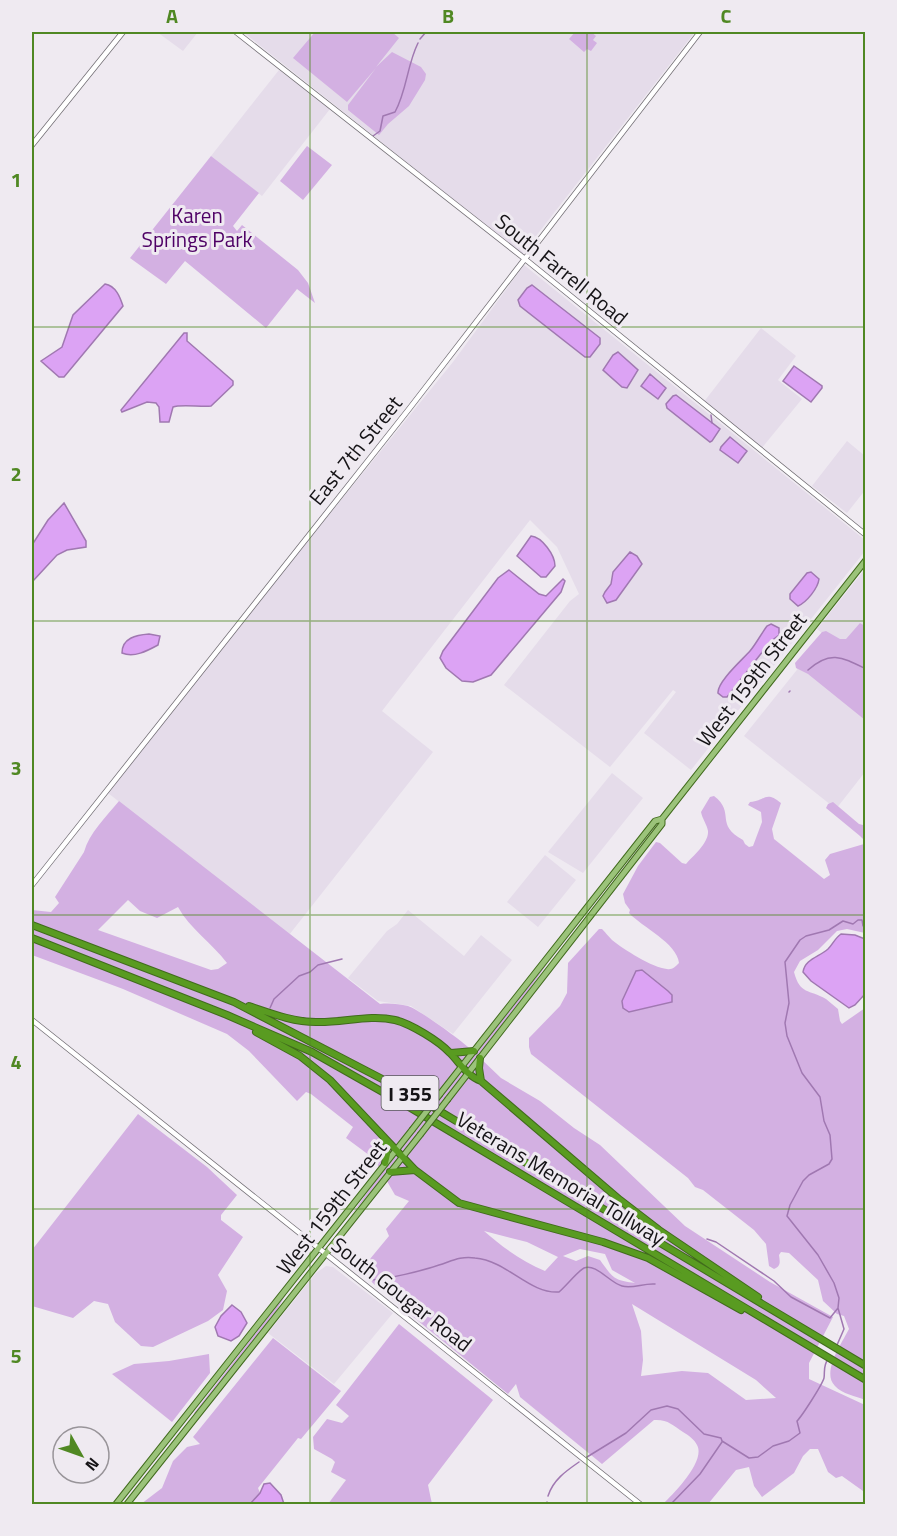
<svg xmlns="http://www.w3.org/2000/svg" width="897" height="1536" font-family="'Titillium Web',sans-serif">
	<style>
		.built { fill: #e5dcea }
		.green { fill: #d3b0e2; fill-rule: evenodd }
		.water { fill: #dca3f4; stroke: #a078b1; stroke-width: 1.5 }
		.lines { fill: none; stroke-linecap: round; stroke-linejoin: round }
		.stream { stroke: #a078b1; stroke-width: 1.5 }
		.minor-casing { stroke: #736f75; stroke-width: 6 }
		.major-casing { stroke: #416b1d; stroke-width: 7 }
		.highway-casing { stroke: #416b1d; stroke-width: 8 }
		.minor { stroke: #fff; stroke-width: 4.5 }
		.major { stroke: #9bc37a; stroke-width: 5 }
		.highway { stroke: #599b21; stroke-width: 6 }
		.major-bridge-casing { stroke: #416b1d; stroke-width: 7; stroke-linecap: butt }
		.major-bridge { stroke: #9bc37a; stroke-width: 5 }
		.grid { fill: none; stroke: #508823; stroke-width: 1.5; stroke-opacity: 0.55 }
		.labels { text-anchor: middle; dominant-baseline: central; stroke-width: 6; stroke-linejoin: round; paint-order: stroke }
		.shield { fill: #efeaf1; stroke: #565458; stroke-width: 1.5 }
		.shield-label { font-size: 20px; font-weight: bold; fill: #151316 }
		.park-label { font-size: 21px; fill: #4e0065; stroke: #efeaf1 }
		.street-label { font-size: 21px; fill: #151316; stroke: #efeaf1 }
		.neatline { fill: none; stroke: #508823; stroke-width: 2 }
		.grid-label { font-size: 20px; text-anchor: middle; font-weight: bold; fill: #508823 }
	</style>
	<rect width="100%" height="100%" fill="#efeaf1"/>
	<!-- built -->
	<path class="built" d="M 157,32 L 198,32 L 183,51 Z
		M 243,32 L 695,32 L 522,254 Z
		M 279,70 L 330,109 L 262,196 L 211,156 Z
		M 524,265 L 865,540 L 865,551 L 691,770 L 644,733 L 676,692 L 673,690 L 610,767 L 504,685 L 570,601 L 579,594 L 557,547 L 530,520 L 382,711 L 433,752 L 289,935 L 108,793 L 252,610 L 453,362 Z
		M 761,328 L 796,356 L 778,380 L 802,399 L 761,449 L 703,403 Z
		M 847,441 L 865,456 L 866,489 L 847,513 L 812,486 Z
		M 865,569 L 865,627 L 842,650 L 817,629 Z
		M 800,666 L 865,718 L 865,772 L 836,809 L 744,736 Z
		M 612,773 L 643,798 L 583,873 L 548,852 Z
		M 545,855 L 576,880 L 538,927 L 507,902 Z
		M 408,910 L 464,956 L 481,935 L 512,960 L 453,1034 L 411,1006 L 378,1001 L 348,978 L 387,931 L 397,924 Z
		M 326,1266 L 333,1267 L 393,1313 L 334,1384 L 268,1333 L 316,1273 Z"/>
	<!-- green -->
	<path class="green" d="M 315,32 L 392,32 L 399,38 L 376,67 L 392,52 L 421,67 L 426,74 L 425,80 L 409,106 L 388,124 L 379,135 L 348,110 L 348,105 L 376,68 L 347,102 L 293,58 Z
		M 575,32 L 591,32 L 596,36 L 593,40 L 597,43 L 591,51 L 587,49 L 584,52 L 569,39 Z
		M 307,146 L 332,165 L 303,200 L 280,181 Z
		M 211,156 L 259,193 L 233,226 L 237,231 L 242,225 L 298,270 L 308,283 L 315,303 L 297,289 L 266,328 L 185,261 L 166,284 L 130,258 Z
		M 860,623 L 865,626 L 865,720 L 808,674 L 796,668 L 795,663 L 822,632 L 826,631 L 840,639 L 846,639 Z
		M 714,796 C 736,813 714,824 743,840 L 745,844 L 749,847 L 753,846 L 762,822 L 761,812 L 748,805 L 750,802 C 766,801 765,790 781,803 L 772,829 L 774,839 L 824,879 L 830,875 L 825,860 L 830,854 L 864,844 L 864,840 L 860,836 L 826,808 L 828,804 L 833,802 L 859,824 L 863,825 L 865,822 L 865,933 L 847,929 L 837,931 L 818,950 L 800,961 L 794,972 C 800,995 809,989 826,999 C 830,1002 834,1006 838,1009 L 840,1021 L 842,1024 L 865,1008 L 865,1400 C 856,1396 842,1394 835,1386 C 821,1372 842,1343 849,1329 L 844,1316 L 837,1314 L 823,1301 L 818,1280 L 789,1253 L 781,1252 L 779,1255 C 780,1262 781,1266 774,1269 L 769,1266 L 766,1244 L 754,1230 L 703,1190 L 695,1187 L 688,1178 L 531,1054 L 529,1047 L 529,1038 L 560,1006 L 567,993 L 568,963 L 599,929 L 602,929 C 606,933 609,937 612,940 C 623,949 653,968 667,969 C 672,970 675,967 679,963 C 677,943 642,927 629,913 L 630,910 L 625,903 L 623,894 L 638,866 L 656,842 L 660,843 L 682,863 L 686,864 C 693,856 709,843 708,831 C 707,825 702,818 701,812 L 710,797 Z
		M 119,801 L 380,1004 C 389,1003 399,1004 408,1006 C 420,1010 465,1043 475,1053 L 549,961 L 522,1000 L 478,1056 L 501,1078 L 540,1101 L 574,1128 L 600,1145 L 685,1226 L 770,1282 L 833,1317 L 809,1363 L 809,1379 L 865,1405 L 865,1498 L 863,1491 L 842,1476 L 836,1478 L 828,1472 L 818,1449 L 810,1449 L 803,1456 L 794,1473 L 762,1497 L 754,1486 L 749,1467 L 736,1470 L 708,1504 L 663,1504 C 674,1493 706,1461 697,1445 C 695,1440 688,1435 683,1432 C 673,1425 667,1419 654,1420 L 602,1464 L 520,1397 L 516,1384 L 508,1394 L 401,1307 L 386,1293 L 387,1286 L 375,1285 L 360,1271 L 389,1236 L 386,1229 L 409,1201 L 395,1195 L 384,1176 L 351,1215 L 382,1172 L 373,1158 L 346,1138 L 353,1127 L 311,1094 L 306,1092 L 297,1101 L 249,1051 L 227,1034 L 123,989 L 32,955 L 32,910 L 51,912 L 59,903 L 55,897 L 84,852 C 89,833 106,817 119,801 ZM 128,900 L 140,911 L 157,918 L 178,907 C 190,929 212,943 227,963 L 218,969 L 211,970 L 98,930 ZM 484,1231 L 527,1242 L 558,1257 L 545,1271 C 523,1262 502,1247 484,1231 ZM 580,1249 L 605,1254 L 612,1270 L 635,1283 C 613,1280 613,1278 600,1260 L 588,1256 L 576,1261 L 563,1256 ZM 632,1304 L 756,1380 L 776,1398 L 746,1400 L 708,1373 L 682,1371 L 641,1376 L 643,1360 L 641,1331 Z
		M 138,1114 L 207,1167 L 237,1195 L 221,1215 L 221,1220 L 243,1237 L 218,1275 L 227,1291 L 223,1310 L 208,1321 L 153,1347 L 141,1346 L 115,1322 L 108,1304 L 94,1301 L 73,1318 L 32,1306 L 32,1250 Z
		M 286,1294 L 274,1315 L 195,1414 L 194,1413 Z
		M 399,1324 L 493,1400 L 428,1485 L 432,1504 L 328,1504 L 346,1480 L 331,1472 L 335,1462 L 332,1459 L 314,1449 L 313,1437 L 327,1419 L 342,1423 L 349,1416 L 336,1405 Z
		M 273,1338 L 341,1391 L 301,1439 L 298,1438 L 258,1488 L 260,1493 L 250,1504 L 141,1504 L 162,1488 L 173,1461 L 187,1447 L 200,1444 L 193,1437 Z
		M 209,1354 L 210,1373 L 172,1422 L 112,1374 L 134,1364 L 169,1361 Z"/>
	<!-- water -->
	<path class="water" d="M 105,284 C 116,286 120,297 123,306 L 64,377 L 59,377 L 41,361 L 62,347 L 73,315 Z
		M 532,285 L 600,338 L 600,344 L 590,357 L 585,357 L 520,306 L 518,300 L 527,288 Z
		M 184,333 L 187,333 L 187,341 L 233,381 L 233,385 L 211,406 C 201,407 180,404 173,407 L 169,422 L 160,422 L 159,407 L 156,403 L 147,402 L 122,412 L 121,410 Z
		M 618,352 L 638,370 L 627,388 L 622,387 L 603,370 L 613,355 Z
		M 794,366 L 822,386 L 822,388 L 811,402 L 783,381 Z
		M 650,374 L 666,388 L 658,399 L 641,386 Z
		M 676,395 L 720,429 L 712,441 L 710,442 L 667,408 L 666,404 L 673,396 Z
		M 730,437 L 747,451 L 738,463 L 720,450 L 721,447 Z
		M 64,503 L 86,541 L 86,547 L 67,550 L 57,555 L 32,582 L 32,545 L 48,520 Z
		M 531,536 C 542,537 555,555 555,566 L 546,577 L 541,577 L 517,556 Z
		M 630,552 L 637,556 L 642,564 L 616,600 L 607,603 L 603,596 L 605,592 L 611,584 L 613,572 Z
		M 509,570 L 539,594 L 546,596 L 563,579 L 565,581 L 561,592 L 491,675 L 473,682 L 462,681 L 446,668 L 440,658 L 443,651 L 498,578 Z
		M 811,572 L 819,579 C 818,588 807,602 798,606 L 790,599 L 790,594 L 807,573 Z
		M 771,624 L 779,628 L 779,635 L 770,642 L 727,697 L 723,697 L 718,693 C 717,682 742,660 750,651 C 756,644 761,634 767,626 Z
		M 149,634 L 160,636 L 158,645 C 147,651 134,658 122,653 C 122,638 136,635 149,634 Z
		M 841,934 L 855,935 L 865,939 L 865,994 L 855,1005 L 849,1008 L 811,981 L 803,972 C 805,959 819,957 828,949 C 833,944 835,938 841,934 Z
		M 642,970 L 668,991 L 672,995 L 672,1002 L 629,1012 L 623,1008 L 622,1001 L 636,971 Z
		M 232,1305 L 241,1312 L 247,1323 L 239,1336 L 231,1341 L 218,1336 L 215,1327 L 221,1316 Z
		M 270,1483 L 281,1495 L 284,1504 L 250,1504 L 260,1493 L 264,1484 Z"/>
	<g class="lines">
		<!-- stream -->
		<path class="stream" d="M 420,39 L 426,32
			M 373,136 L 380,131 L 383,116 L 395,112 C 407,90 407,65 418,43
			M 711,415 L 712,423
			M 808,670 C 830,650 842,657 866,669
			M 789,692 L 790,691
			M 270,1008 L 274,999 L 299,976 L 310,972 L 318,965 L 342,959
			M 707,1239 L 716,1242 L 774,1281 L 791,1297 L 830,1318 L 838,1308
			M 371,1280 C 388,1279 422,1271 439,1265 C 452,1261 460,1256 475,1258 C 508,1261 529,1294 559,1292 C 566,1286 578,1271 584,1268 C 596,1263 610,1283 622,1286 C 633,1289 643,1283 655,1284
			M 837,1345 L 844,1329 L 838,1308 L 839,1298 L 834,1283 L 818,1255 L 787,1216 L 790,1205 L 803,1181 L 809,1175 L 829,1164 L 832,1159 L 830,1135 L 824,1121 L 820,1097 L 802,1073 L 787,1036 L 785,1023 L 789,1003 L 785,962 L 800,940 L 806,936 L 829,930 L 843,921 L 853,924 L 858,920 L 862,920 L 863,926 L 866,928
			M 587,1457 L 626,1433 L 651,1410 L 667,1406 L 678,1409 L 704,1434 L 721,1438 L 722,1441 L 749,1458 L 758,1457 L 773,1446 L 789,1441 L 800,1433 L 797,1421 C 802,1416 822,1385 824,1378 C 825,1371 823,1366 828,1359
			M 548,1496 C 553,1480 566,1471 579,1462
			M 547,1502 L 547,1504
			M 671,1504 L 700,1474 L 722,1442"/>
		<defs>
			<path id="minor" d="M 236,32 L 525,259 L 866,535
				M 32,145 L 123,32
				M 32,885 L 409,409 L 700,32
				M 32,1020 L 640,1504"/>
			<path id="major" d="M 440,1094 L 655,821 L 662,819
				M 448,1099 L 662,824 L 662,819 L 866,560
				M 116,1504 L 412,1130
				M 127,1504 L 420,1135"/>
			<path id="highway" d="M 32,925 L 234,1002 L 411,1094 L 866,1366
				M 32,938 L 227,1015 L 312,1052 L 409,1107 L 866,1380
				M 249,1006 C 270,1013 293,1022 316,1022 C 342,1023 370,1014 395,1020 C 411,1024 439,1041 450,1053 C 460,1063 467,1076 481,1081 L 620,1200 L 659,1230 L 758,1297
				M 256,1032 L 300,1056 L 330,1080 L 415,1170 L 459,1203 L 603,1242 L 648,1258 L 741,1310
				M 451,1053 L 474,1051
				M 480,1058 L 479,1068 L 481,1081
				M 385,1139 L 387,1154 L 385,1163
				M 390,1172 L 415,1170"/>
		</defs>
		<!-- minor casing -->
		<use href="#minor" class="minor-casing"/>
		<!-- major casing -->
		<use href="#major" class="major-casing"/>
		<!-- highway casing -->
		<use href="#highway" class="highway-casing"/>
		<!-- minor -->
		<use href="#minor" class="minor"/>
		<!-- major -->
		<use href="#major" class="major"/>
		<!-- highway -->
		<use href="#highway" class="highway"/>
		<defs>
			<path id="major-bridge" d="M 412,1130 L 440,1094
				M 420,1135 L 448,1099"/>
		</defs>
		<!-- major-bridge casing -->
		<use href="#major-bridge" class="major-bridge-casing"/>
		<!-- major-bridge -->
		<use href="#major-bridge" class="major-bridge"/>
	</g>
	<!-- grid -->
	<path class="grid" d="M 310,32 L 310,1504M 587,32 L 587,1504M 32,327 L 866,327M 32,621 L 866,621M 32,915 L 866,915M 32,1209 L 866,1209"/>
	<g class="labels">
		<!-- shield labels -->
		<rect class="shield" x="381.5" y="1076" width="57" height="34" rx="4.5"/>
		<g class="shield-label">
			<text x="410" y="1093">I 355</text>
		</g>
		<!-- park labels -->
		<g class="park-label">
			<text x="197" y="215">Karen<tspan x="197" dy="24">Springs Park</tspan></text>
		</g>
		<!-- street labels -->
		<g class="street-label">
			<text transform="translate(562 269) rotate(39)">South Farrell Road</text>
			<text transform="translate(355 450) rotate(-51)">East 7th Street</text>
			<text transform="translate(751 679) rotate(-52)">West 159th Street</text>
			<text transform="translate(561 1178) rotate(31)">Veterans Memorial Tollway</text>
			<text transform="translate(331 1207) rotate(-52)">West 159th Street</text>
			<text transform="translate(402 1294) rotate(38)">South Gougar Road</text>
		</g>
	</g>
	<!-- border -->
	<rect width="897" height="1536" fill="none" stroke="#efeaf1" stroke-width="66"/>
	<!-- north arrow -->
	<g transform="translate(81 1455) rotate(130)"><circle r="28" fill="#efeaf1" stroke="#989499" stroke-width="1.5"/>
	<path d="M0-4.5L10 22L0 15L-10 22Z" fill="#508823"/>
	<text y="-9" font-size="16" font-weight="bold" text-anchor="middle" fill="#151316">N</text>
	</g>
	<rect x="33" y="33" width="831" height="1470" class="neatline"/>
	<g class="grid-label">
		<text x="172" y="23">A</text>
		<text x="448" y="23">B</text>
		<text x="726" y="23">C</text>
		<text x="16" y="187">1</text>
		<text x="16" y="481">2</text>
		<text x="16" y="775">3</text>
		<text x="16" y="1069">4</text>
		<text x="16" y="1363">5</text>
	</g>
</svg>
